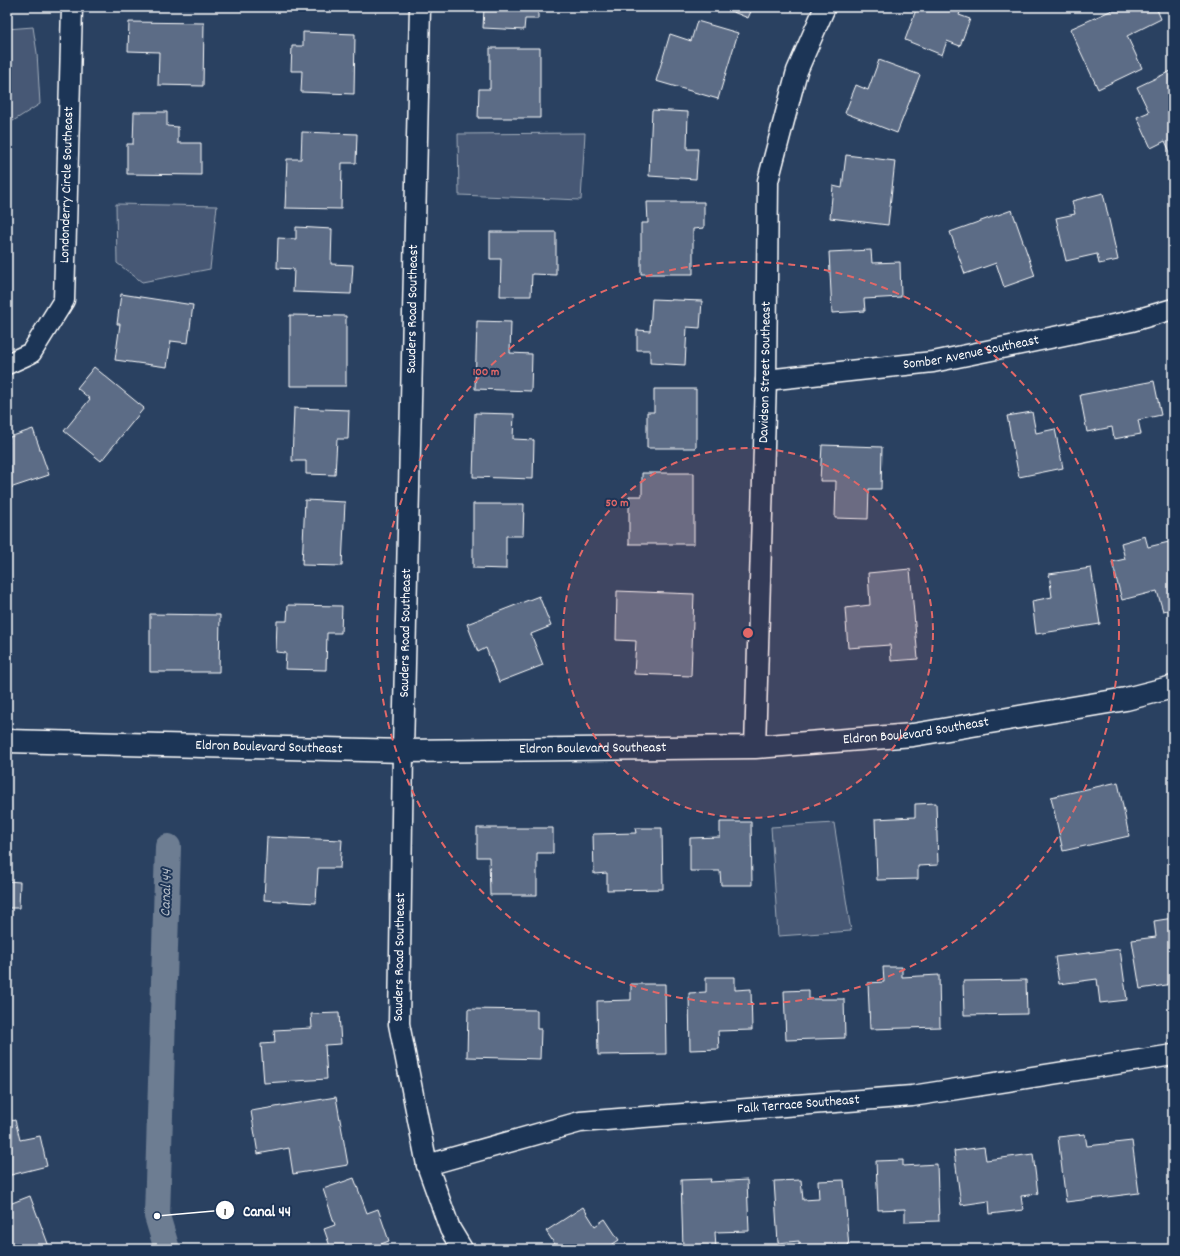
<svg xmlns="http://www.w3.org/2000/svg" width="1180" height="1256" font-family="Dekko,sans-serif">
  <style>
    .green { fill: #465975; stroke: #a2acba }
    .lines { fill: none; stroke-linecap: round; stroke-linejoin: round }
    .canal { stroke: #6d7d92; stroke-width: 26 }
    .building { fill: #5b6c86; stroke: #fff }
    .minor-casing { stroke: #fff; stroke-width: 23 }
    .tertiary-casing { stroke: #fff; stroke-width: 25 }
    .minor { stroke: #1d3557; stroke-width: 20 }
    .tertiary { stroke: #1d3557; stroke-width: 22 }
    .ring { fill: none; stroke: #e26868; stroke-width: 2; stroke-dasharray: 7 5 }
    .labels { text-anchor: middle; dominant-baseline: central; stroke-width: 4; stroke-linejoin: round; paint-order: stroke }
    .street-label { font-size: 14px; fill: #fff; stroke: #1d3557 }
    .water-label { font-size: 15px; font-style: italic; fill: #b6bec8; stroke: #1d3557 }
    .centre { fill: #e26868; stroke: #1d3557; stroke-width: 2 }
    .ring-label { font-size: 12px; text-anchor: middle; font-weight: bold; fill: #e26868; stroke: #1d3557; stroke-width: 4; stroke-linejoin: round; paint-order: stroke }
    .leader { fill: none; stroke: #fff; stroke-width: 1.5 }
    .callout-dot { fill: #fff; stroke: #1d3557; stroke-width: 1.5 }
    .mark-label { font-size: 12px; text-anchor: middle; font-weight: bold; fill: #111 }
    .callout-label { font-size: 15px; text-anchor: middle; font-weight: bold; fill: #fff; stroke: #1d3557; stroke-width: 4; stroke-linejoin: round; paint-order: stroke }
  </style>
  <rect width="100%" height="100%" fill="#2a4161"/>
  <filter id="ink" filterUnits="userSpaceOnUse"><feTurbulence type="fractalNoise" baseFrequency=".025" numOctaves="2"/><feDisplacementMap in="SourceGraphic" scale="8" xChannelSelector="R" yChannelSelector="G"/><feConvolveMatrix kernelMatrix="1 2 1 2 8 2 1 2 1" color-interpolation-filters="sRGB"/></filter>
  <g filter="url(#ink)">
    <!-- green -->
    <path class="green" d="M33,27L37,53L40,104L13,121L7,122V29Z
      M585,133L581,200L459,195L458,134Z
      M116,204L217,206L210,269L142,282L117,263Z
      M834,823L851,931L778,936L771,827Z"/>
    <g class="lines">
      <!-- canal -->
      <path class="canal" d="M167,1249L157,1216L168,847"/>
    </g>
    <!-- building -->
    <path class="building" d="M484,7H538V19H525L524,30L483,28Z
      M721,7H753L748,18Z
      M917,7H962L959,15L970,19L960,46L947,41L942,55L905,40Z
      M1119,7H1156L1161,19L1127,36L1142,68L1098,89L1070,29Z
      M697,21L738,33L718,99L656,81L670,34L691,41Z
      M129,22L204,23L203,86L158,85L159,52L128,51Z
      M303,32L355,34L354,94L301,92L302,71H291L292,46H303Z
      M490,48H540V118H478L479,89H490Z
      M879,60L920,75L897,133L845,113L856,85L868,90Z
      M1173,70V156H1172L1165,141L1151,148L1137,117L1149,112L1137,87Z
      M652,110L688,112L687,149H698L696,179L649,176Z
      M134,112H167V126L178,127V143H201V175L127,174V144H133Z
      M302,132L357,134L356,163H342L341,209L285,208L287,159H301Z
      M846,155L895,161L888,225L830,218L833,186L842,188Z
      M1103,193L1118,260L1099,264L1097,254L1066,261L1056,218L1075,214L1072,201Z
      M647,202H704V228L693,229V274H641V223H648Z
      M1012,210L1035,276L1004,287L996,263L965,274L950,232Z
      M296,227L332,229L331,264L353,265L351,294L293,292L294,269L277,268L278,238L296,239Z
      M490,232H556V275L532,274L531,296H500L501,259H490Z
      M871,250L872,263L900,262L901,297L864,299L865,311L832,313L829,252Z
      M121,294L193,305L188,343L171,341L167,367L115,360L120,324H117Z
      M652,299L702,301L700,328L687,327L685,365L650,363V350H637V330L650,331Z
      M290,315L346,316V386H290Z
      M477,321L511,322L510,353L532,354L531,391L475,389Z
      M94,367L144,408L101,461L64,431L90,399L77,388Z
      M1154,381L1161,415L1138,420L1141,434L1114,439L1112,427L1087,432L1080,395Z
      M654,389H696V448H647V412H654Z
      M294,408L349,410L348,439H337L335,475L306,474V461H292Z
      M1032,412L1036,433L1055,429L1063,468L1019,477L1007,416Z
      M475,413L514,414L513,439L534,440L533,479L473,477Z
      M33,429L49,475L7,489V444L9,443L7,438Z
      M822,445L882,447L881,489H869L868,519L835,518L836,481H820Z
      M642,473H694V544H629V496H642Z
      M305,500L345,502L342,566L302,565Z
      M473,504H524L523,536H506V569L473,568Z
      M1145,536L1148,547L1173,541V609L1163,611L1157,591L1122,600L1112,562L1125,559L1121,543Z
      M1091,568L1100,624L1036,634L1032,601L1052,597L1049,574Z
      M910,569L918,659L891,661L890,645L848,648L845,608L870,605L868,573Z
      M617,591L694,594L691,676L634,674L636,641L616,640Z
      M539,596L551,626L531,634L543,665L499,682L486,648L478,652L467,624Z
      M288,605L342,606L341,633H327L326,670L285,669L286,653L276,652L277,621H287Z
      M150,614L220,615L219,672H150Z
      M1118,782L1129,836L1063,851L1051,797Z
      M936,803L938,865L918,866V879L877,880L875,819L915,817V804Z
      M720,822H751L752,885H721L720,871H690V838L720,837Z
      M477,828H553V853H537V895H490L489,857H477Z
      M635,828H662L663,889L607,890V873L594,874L593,834L636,833Z
      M267,837L342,840L340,868H318L316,903L264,900Z
      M7,881L20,882L19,908H7Z
      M1173,918V984L1140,989L1132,940L1156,937L1154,921Z
      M1120,949L1127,1000L1100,1003L1097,979L1059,984L1055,957Z
      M883,967H902V977L939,975L940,1027L870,1029L868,983L884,982Z
      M706,977H735V990L751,989L752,1030L718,1031L719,1049L690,1050L689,993L706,992Z
      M1026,980L1027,1014L964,1015L963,981Z
      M631,984H665L666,1054L598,1055L597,1001L631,1000Z
      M809,990V999H844L845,1038L786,1040L784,991Z
      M468,1009L537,1010V1029H541L540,1059L467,1057Z
      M339,1013L341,1044L325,1045L327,1079L264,1083L261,1044L275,1043L274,1030L312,1028L311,1014Z
      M336,1097L348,1165L293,1174L289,1148L258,1154L251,1111Z
      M15,1120L20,1140L40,1136L47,1166L7,1176V1122Z
      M1085,1134L1087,1146L1132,1141L1139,1193L1066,1202L1058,1137Z
      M984,1147L986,1160L1033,1154L1038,1194L1021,1196L1023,1210L990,1214L989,1201L961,1205L954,1151Z
      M903,1160V1166L937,1164L939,1221L905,1222V1209L878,1210L876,1161Z
      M354,1178L367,1213L378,1209L389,1241L368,1249H331L324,1229L335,1225L323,1189Z
      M711,1179L710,1182L747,1180L749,1231L715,1232L716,1249H683L681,1180Z
      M801,1180L803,1200L819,1199L818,1181L844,1180L849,1249H799V1241L778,1243L774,1181Z
      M30,1196L50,1249H11L7,1239V1205Z
      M583,1207L595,1226L605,1219L619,1240L610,1246L612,1249H558L546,1231Z"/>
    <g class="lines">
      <defs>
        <g id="minor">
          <path d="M420,7L403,751L399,1024L427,1165L450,1229L462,1249"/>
          <path id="s1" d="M7,364L31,353L64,300L72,7"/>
          <path id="s2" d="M766,380L933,362L1132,321L1173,309"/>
          <path id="s3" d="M755,747L766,380L768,181L797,71L825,7"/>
          <path id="s4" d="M427,1165L580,1122L912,1096L1173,1055"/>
        </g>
        <g id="tertiary">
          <path id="s5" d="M7,741L403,751L755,747L913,735L1126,699L1173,687"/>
        </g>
      </defs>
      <!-- minor casing -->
      <use href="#minor" class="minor-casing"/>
      <!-- tertiary casing -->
      <use href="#tertiary" class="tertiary-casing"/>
      <!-- minor -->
      <use href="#minor" class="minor"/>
      <!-- tertiary -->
      <use href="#tertiary" class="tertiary"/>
    </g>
  </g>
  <!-- distance rings -->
  <circle cx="748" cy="633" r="185" fill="#e26868" fill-opacity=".12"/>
  <g class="ring">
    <circle cx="748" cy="633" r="185"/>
    <circle cx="748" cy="633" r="371"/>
  </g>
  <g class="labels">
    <!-- street labels -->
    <g class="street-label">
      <text stroke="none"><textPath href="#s1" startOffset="204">Londonderry Circle Southeast</textPath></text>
      <text transform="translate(413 309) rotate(-89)">Sauders Road Southeast</text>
      <text stroke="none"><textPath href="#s2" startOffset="207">Somber Avenue Southeast</textPath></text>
      <text stroke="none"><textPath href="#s3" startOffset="375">Davidson Street Southeast</textPath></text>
      <text transform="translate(406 633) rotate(-89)">Sauders Road Southeast</text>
      <text stroke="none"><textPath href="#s5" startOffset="910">Eldron Boulevard Southeast</textPath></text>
      <text stroke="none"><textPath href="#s5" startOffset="262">Eldron Boulevard Southeast</textPath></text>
      <text stroke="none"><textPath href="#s5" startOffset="586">Eldron Boulevard Southeast</textPath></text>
      <text transform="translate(400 957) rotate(-89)">Sauders Road Southeast</text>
      <text stroke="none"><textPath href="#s4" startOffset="378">Falk Terrace Southeast</textPath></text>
    </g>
    <!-- water labels -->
    <g class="water-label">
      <text transform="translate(167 893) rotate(-88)">Canal 44</text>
    </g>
  </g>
  <circle cx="748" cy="633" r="6" class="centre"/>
  <g class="ring-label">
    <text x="486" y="375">100 m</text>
    <text x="617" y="506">50 m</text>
  </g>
  <!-- callouts -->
  <path class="leader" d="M157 1216L225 1210"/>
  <g class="callout-dot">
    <circle cx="157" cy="1216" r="4"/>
    <circle cx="225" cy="1210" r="10"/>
  </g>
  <g class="mark-label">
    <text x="225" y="1215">1</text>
  </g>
  <g class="callout-label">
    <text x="267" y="1216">Canal 44</text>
  </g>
  <!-- margin -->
  <rect width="1180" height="1256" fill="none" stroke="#1d3557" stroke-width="24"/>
  <rect x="12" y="12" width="1156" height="1232" fill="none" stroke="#fff" stroke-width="1.5" filter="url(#ink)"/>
</svg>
